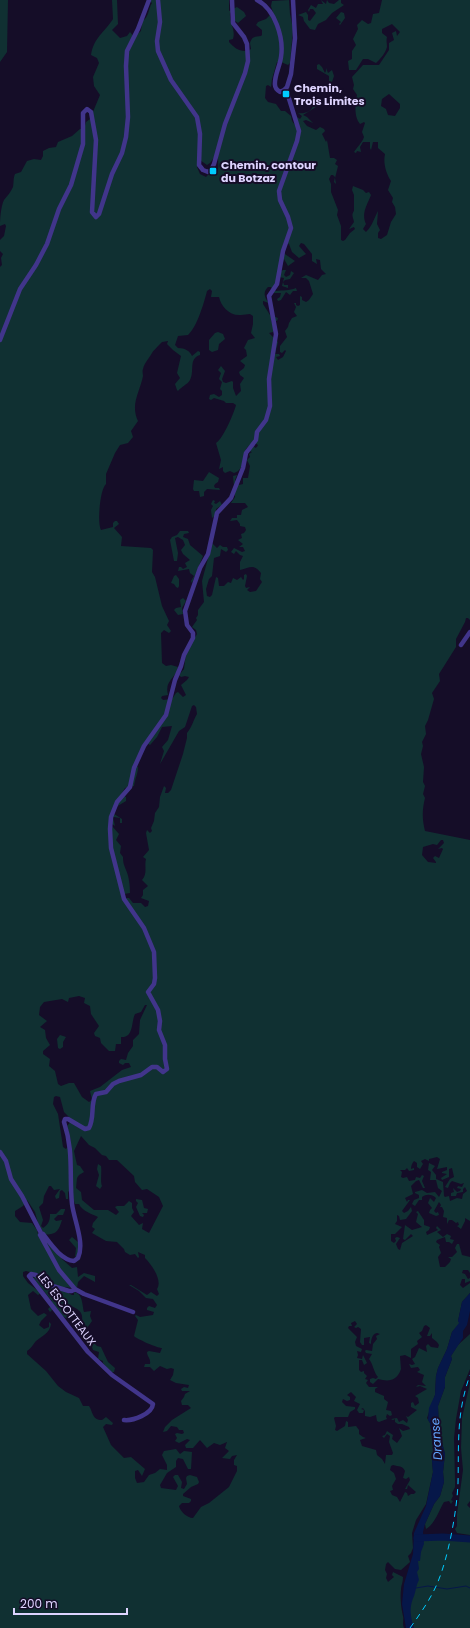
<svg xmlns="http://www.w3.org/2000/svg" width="470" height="1628" font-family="Poppins,sans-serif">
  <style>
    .green { fill: #103032; fill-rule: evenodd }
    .water { fill: #061749 }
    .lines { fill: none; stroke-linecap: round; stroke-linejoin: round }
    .stream { stroke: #061749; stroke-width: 1 }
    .river { stroke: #061749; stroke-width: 7 }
    .minor { stroke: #41358b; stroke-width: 4.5 }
    .rail { stroke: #0cf; stroke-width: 1; stroke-dasharray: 6 5; stroke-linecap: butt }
    .poi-dot { fill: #0cf; stroke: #150d28; stroke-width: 1.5 }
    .labels { text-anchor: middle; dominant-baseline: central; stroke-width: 4; stroke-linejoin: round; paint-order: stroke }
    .poi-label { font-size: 11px; font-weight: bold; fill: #ded4ff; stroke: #150d28; text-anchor: start }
    .street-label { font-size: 11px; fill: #ded4ff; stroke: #150d28 }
    .water-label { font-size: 12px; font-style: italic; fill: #62a6ff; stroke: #150d28 }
  </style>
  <rect width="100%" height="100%" fill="#150d28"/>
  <!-- green -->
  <path class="green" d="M0,0H8L7,52L0,62Z
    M112,0H117L118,24L112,30L120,38L127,36L130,32L134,37L141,31L142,21C149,18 148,9 152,3L149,0H229V11L237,7L244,12L246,16L238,23L235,21L233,12L230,13C229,22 236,30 233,39L229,40V42C235,49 243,54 251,49L250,43C252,36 255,37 261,36L262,35V30L256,25L258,22L266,19L273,12L271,6L272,1L289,0L290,14L293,29L290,63L288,65L281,62H277L272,79L271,87L268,85L266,86L265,98L268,102L276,104L281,111H285L291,116L292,121L295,125L297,117L300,119L302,116L298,113C304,114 311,112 313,106L312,103L314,101L317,103L316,107L303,115L307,117L313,123L306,120L303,121L307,126L316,130L320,127L324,129L325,131L322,134L326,142L327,140L330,158H334L337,160L335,164L338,166L335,178L336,184L334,182L335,177L333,175H331L329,179L331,184V192L338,210L337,215L341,226V240L343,241L345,240L350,233L355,229L354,227L349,229L354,222C353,217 351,215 354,211V195L352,190L353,186L363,190L366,193L369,192L371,195C367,205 361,214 366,224L363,229L366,232C372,227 375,216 378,211L377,224L380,230L378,233V238L381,239L387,235L391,222L396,214L395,207L392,202L393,198L388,190L391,181C386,173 383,163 385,154L378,148V142H373L371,150L370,148V142H363L360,147L361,152L357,151L356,153L354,152C357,147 362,143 364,137L362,132L365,123L364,122L360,124C354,117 355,105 357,95L353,89L354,85L352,77L363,65H379L389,50V43L394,40L392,33L396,31L397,36L400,32L392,24L382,29V33L387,37C386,41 387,43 387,47C385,54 381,58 376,63L368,59H363L356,70H349L348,61L352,59V51L356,45L353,39L358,29L357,25L362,20L368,24L371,23L373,14L379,13L382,0H470V620L468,618H466L465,622L456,639V647L439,674L440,681L432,693L434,699L428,720L425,726L426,734L422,742L423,746L421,754L424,767L423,782L425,786L423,794L425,798C422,810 422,819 425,831L470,840V1221L465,1218V1221L461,1229L457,1226L459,1225L458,1222L456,1223L452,1220H449L447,1224V1218L443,1217L444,1211L442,1207H440L441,1205L439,1202L434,1211L436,1213L438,1212L439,1215L436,1216L429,1213L430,1210L432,1208L428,1203L430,1198L434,1202L436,1198C432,1194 426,1194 422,1197V1200H419L415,1206L412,1204L414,1200L419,1198V1195L415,1193V1192L422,1190L427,1193L435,1192L439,1197L442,1191L438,1188L436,1180H430L431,1172L428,1170L429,1163L435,1166L432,1170L436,1175V1179L443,1182L444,1196L445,1197L449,1196L450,1201L457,1198L462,1199L463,1194L467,1191L465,1187L463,1189V1192L457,1193L456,1196H451V1193L454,1192L453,1188L457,1192L460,1191L461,1189L457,1188L458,1186L462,1187L464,1183L461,1184L452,1181L450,1183L448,1188L445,1187L450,1179L454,1177L452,1168L449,1169V1177L442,1180L441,1178L447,1174L442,1173V1172L447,1170V1167L437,1169L440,1159L437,1157L429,1159V1161L425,1159L421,1161L423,1164L420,1169L417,1167V1163L414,1161C412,1163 411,1166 411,1169L414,1168V1170L409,1171L407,1168L405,1170H400L402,1172L401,1177L403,1178L407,1177L409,1181L415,1180L416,1177L420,1178L422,1175L424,1176L422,1181L425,1188H423L419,1180L416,1181L411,1186L413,1194L405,1198L407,1202L408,1200H410L402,1211L404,1213L408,1211L411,1207L412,1211L406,1219L400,1220L399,1216L397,1215V1221L395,1224L402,1227L395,1234H391V1241L394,1243L396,1241L395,1238L397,1237L400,1238L396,1244L398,1249L400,1250L402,1243L413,1236L411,1234L405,1240L403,1239L405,1225L412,1230L422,1227L416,1222L418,1214L416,1212L418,1211L424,1220V1225L430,1227L429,1230L426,1232L427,1235L438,1230L436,1228L437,1226L441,1230L437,1232L443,1237L447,1234L451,1236L450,1239L454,1240L452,1244L449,1242H446L445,1237L437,1240L436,1242L440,1245L439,1247L441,1253L438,1257L440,1267H445L450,1262L451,1259L448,1257H452L457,1252L455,1248L457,1244H459L462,1255L470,1257V1273L468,1270H463L462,1273L465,1274L468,1279L470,1278V1281L465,1283V1279H462L460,1285L463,1288L470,1283V1293L462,1302L458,1321L460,1323L452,1332L447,1349L438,1368L436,1376L435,1395L427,1418L430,1423L433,1444L434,1453L432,1461L433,1472L426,1504L416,1520L412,1533L413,1548L411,1553L408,1556L410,1562L401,1570L395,1569L388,1562L386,1564L385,1570L387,1574L386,1578L388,1582L394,1577L392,1575L393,1572L403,1577C403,1583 401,1585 401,1590C400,1596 401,1609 403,1616C404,1620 402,1623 404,1628H0V267L2,265L1,258L3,254L0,251V240L4,236L6,226L5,224L0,226C0,218 1,206 4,200C7,196 11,192 13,187C14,182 13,179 15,174L21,172L27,161L34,159L41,160L43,156V151L49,148L56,147L58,142L72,136L80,129H84L86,122L90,119L100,95L94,86L93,77L99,63L97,58L91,55C94,37 104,33 113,19ZM389,94L400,104V108L395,116L388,115L386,109L381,106L382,99ZM215,156L218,158C218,165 220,170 214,175L209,174L206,177L200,174L197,167V158L207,165L210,163ZM284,242L289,244L292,252L299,258L306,254L299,246L301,243L304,244L312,254V261L317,264L316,259L320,260L321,269L326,274L322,275L318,280L306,275L301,278H306L309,281L313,294L309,300L306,302L302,300V297L300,296V305L298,306L296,305V303H294L296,307L294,312L297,316L292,318L289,323L288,327L285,331L287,337L280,346V352L282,353L285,350L286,351L283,357L278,360L276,357L280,356L279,354H275L278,342L269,333L273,332L274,330L271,320L277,321L278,318L270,315L263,304V301L269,303C265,298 262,293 268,287H271L273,293H281L280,297L277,299L278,301L281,300L286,292L290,295L293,291H297L296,288C289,291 283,290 276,291L274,289L279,277L284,278L282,286L288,288V285H284L283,282L285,280L290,279L294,273L291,271L290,275L286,277L284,275L286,270H283L280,272L284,259L288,266L295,261L282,252ZM210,289L212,291L211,297H219C221,306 229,316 241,315C244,315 247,314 250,314L253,316V324L251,333L255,338L248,340L244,348L246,350L247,356L240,361L245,365L244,368L239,372L240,375L244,378L240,384L241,391L236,396L233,388V382L232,381L226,383L223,382L222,379L225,371L221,366L218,370L221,373L219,379L222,382L220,389L222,391V395L219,397L214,394L210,395L209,399L211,400L214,398L224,401L226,403H233L236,405C234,413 223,439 216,443L221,460L219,469L223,467V471L225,473L230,471L234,473C245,470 242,457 246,449C248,446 251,444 253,442L258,445L257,447L255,448L254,446L249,451L252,452L249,454L250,457L247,460L250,466L248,478H243V484L239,485L235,480L237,475L233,476L235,497L231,503H245L248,507L242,510L241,515H237V518H232L230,521L237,520L240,524V526L245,527L246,530L244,533L241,534L242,538L238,540L243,544L239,547H243L245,551L242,552L234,548L231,552L234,554L236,551L240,555L243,556L240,562V570C250,568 253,563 261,573L260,579L262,582L256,591L250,592L247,590L250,587L246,588L245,586L247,576L246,574L244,575V579L243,580L241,577L237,580L233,578L231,583L228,582L224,586H219L218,578L216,577L212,595L210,597L207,596L206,589L209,579L212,576L214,558L220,556L221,549L226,552L228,550L227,547H223L220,545L217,548L212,543L202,581L204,602L198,610V615L196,618L197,620L192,627L196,630L197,634L186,653L184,669L179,675L181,677L185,676L189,677L187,680L181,685L186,695L183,697L178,692L176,693L172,699L163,700L161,698L162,696L168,695C164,680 176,679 178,667L171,665L166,666L162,663L161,633L164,630L169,633L171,631L167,625L169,621L162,606L155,577L152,572L153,550L151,548L121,546L122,537L114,528L119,524L117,521H115L113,523V527L101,530C97,523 100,489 106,484V474L115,453L120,445L128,443L133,437L131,431L138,421C130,404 140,392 143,376C143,374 142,371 143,369C144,364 149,358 152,353C153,351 159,345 162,342L168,341L167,344L173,350L181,356L177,373L180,378L175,384L177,390L178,391C182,386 187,385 190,380C195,371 188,359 200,355V352L198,351L192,356C190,351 185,348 178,348L175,345L178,336L188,335C197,327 204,303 207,291ZM194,705L196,707L197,714C193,721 192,727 187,733V738L183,754L171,790L168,793H165L166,788L164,786L160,797L159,807L155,813L154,821L151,828L152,831L150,833L147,830L146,833L149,850L143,857L146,859C144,866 148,873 142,880L148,886L143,890V895L141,898L149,901L148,906L145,907L141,903H133L129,898H124V894L130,893C130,886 129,876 126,870C124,865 123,863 123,857L120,853L121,846L116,840L119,834L112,826V824L115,826L113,818L114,817L120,818V823H122V819L114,814L116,807L126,801V797L121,795L125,788L134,786C135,778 138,774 138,767L135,765L145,742L150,745L157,737L162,727L172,726L168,740L162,747L164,751L160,764L179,731L185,727L192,706ZM441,840H443L444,843L438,849L442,848L443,849L439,858L435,856L433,858L436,862V863L428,862L422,855L423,847L433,844L437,845ZM79,996L85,998L84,1003L90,1006L91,1014L99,1026L94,1033L95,1036L100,1038L101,1043L109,1051H115L116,1044H121V1037C134,1038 131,1022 135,1014L141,1012L145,1005H147L140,1020L139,1034L133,1040V1046L128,1053L126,1060L121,1059L119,1061V1063L123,1065L125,1063H129L131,1067L122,1070L100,1087L90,1091L92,1100L89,1102L82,1097L74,1083H69L61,1086L58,1084L55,1071L49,1066L50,1059L43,1054V1051L50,1045L46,1038L45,1030L40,1027L47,1021L39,1015L40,1007L44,1002L62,999L68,1002L69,998ZM56,1096L60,1097L64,1112L72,1120L67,1126C69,1135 74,1141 66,1149L63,1147L58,1114L53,1104L54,1097ZM81,1136L89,1145L95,1148L102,1155L106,1156L109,1160H117L134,1176L135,1182L142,1190L147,1189L159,1197L163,1206L149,1233L142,1229L143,1223L139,1225L131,1216L134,1212L132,1208V1203L129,1201L124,1206H117L115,1207L119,1212L116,1215L108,1210H94L82,1200L81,1192L76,1188L77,1178L79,1175L84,1172L80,1166L77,1165L75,1156L74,1151ZM49,1186H51L54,1190L60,1189L55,1196L56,1199L59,1198L60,1191L62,1190L65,1193L66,1199H68V1192L70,1190L75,1204H79C82,1211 92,1214 98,1217L93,1223L92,1227L95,1229L92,1233L106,1241L117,1242L124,1249L125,1252L130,1255L135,1254L138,1258L139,1257L138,1252L145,1255V1258C151,1264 163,1280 157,1289L159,1294L157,1296L151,1292L147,1295L131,1285H129L139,1291L146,1298L153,1299L157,1305L155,1308L149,1306L147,1308V1310L154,1312L153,1315L140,1317L136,1315L135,1316L138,1320L134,1336C137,1339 157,1348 162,1348L160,1353L149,1351L147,1352C147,1357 151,1358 150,1364H145L144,1367H150L154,1371L160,1366L167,1369L171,1368L174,1369L173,1375L170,1380L176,1383L189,1385L188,1388L184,1387L181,1389L182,1391H190L185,1394L184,1397L181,1401L182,1405H188L191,1408L172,1420L165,1427L163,1432L167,1431L171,1426L177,1427L179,1430H183L184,1433L182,1434L177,1433L175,1434L177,1438L175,1441L179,1443L187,1439L190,1440L185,1445L186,1448H193L200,1440L207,1448L214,1443L220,1445L227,1442L225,1448L229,1451L222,1458L230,1459L232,1456L237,1455L234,1460V1465L237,1466V1471L229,1487L209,1503L201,1507L193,1518C187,1518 180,1511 179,1506L182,1503H189L191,1501V1499L183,1496V1494L191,1487L198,1484L199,1482L197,1477L190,1475L187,1476L186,1478L187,1484L184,1489L181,1488L182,1482L178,1475H175L173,1477L178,1486L176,1490L161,1488L160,1485L167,1473L176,1467V1461L178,1458L183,1459L188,1469H191L192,1452L184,1451L180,1454L176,1449L164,1451L162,1455L167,1465V1470L160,1469L155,1473L149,1475L144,1482L137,1483L135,1478V1471L138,1470L142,1476L145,1469L131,1457L124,1458L111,1445L103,1427L106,1424L112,1425L113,1423L106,1417L102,1420C92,1420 93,1412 89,1406H83L79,1398L66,1392L58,1386L46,1371L27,1354V1351C32,1348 33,1344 36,1341C42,1336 50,1333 51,1324L49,1322V1327L44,1329L39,1325L41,1321L47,1315L44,1313L38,1316L31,1309L28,1295L33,1291L38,1295L41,1293L28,1283L23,1276V1272L26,1271L38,1274L33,1278L52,1301L51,1306L48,1309L50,1312L55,1307L62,1316L68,1319L71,1317L63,1312L65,1308L71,1306C88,1313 79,1318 84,1329L87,1328L92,1321L90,1316L91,1311L84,1312C82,1304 83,1294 74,1292V1295H72L64,1291L65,1287L72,1288L68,1284L77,1288L78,1282L84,1276L95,1282V1276L84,1273L78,1277L77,1267L72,1268L63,1260L46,1240L39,1238L37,1230L32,1223L20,1222L15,1216V1211L23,1206L27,1200L35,1212L38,1223L44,1234C56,1236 59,1230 62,1220L56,1221L54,1219L58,1215H63L65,1210V1209H61L56,1214H50C50,1220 49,1224 43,1228L41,1226L43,1220L39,1207L43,1203L44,1196ZM355,1321L357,1324L354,1327L356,1328L358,1327L361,1329L360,1342L362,1345H364V1338L370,1337L369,1343L371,1344C371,1340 372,1334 377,1333L380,1334L376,1336L377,1339L373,1344L372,1351L366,1350L365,1351L366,1353L372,1354L369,1359C373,1364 374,1373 378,1377L376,1379L373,1378L370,1379V1382L373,1384L378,1379C389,1382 397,1381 401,1369C401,1367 400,1358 400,1356L405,1355L411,1358V1349L418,1344L417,1341L422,1337L419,1333L422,1331L424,1326L426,1325L430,1328L427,1336H430L432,1333V1338L437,1342L439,1345L438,1348L431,1347L428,1344L426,1346L427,1352L419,1348L415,1357L412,1359L415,1364L412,1365L409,1364L411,1368L418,1367L420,1370L417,1372L424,1375L422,1382L426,1386L418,1385L416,1387L420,1386L427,1389L415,1396L418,1398L419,1403L415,1406L413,1402L411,1403V1407L417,1410L408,1417L406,1416L408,1420L407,1423L403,1420L399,1422L397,1418L391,1419L393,1420L395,1419V1422L398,1424H402L409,1427L410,1429L403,1431L399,1428L402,1436L397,1443L392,1439L393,1435L387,1431L385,1435L382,1436L384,1438L387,1434L390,1436L389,1442L393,1453L392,1455H386L385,1464L382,1459L377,1455L376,1450L362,1446L360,1440L366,1438L363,1437L359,1434V1430L356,1426L348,1427V1422L346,1421L345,1426L337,1431L335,1430L336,1426L334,1418L335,1417H348L350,1412L355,1409V1407L346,1406L342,1402L343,1399L347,1401L350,1400V1397L347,1395L351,1392L356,1397L354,1401L360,1404L357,1410L359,1413H363L364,1410L361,1409L363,1408L365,1411V1416L370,1417L376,1415L377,1421L379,1422L387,1419L386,1417L387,1414L390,1416L392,1415L391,1411L386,1410L388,1402L384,1399V1396L375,1392V1389L378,1387H369L366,1383L368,1380L365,1379L367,1376L364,1373V1371L361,1372L359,1370V1360H362L364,1365L367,1363L363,1355L362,1359L357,1358L358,1355L357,1351L361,1352L362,1349L356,1346L355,1342L357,1337L348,1328L349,1326H352L351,1323ZM393,1465C399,1467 402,1465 405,1471L403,1478L406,1479L409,1477L410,1480L405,1489H407L408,1485L416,1492L414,1494H411L408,1496L407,1493L405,1492L400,1502L397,1497L392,1495L390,1491L393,1490L392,1486L396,1479L394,1473L390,1470L391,1466Z
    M321,0L326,4L327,0L329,3L334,4L339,0H341V3L344,5L332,13L326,20L318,24L315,30L310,29L304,21L303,17L298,15L306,12L308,15V20L310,21L316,13L313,9H310L309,12L308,10L311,5L316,8L318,4H323Z
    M341,12L344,13L345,18L340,25L339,24L341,22L336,18Z
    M319,64L322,67L325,73L326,71V68L328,73L332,70L334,76L332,82L329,81V76L317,69V65Z
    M218,332L223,334L225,339L219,344L218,350L212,352L209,350V340L215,333Z
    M209,472L219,478L218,482L215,484L214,486L215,488H219L220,490L207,489L204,492V496L200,497L199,491H194L193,489L194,480L203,481Z
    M213,500L215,501L214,503L216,504L220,501L222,505L216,509V515L212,518L211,510L213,506L211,504Z
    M180,531H188L189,533L184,534L183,537L188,539L190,545L203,556L192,583L191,581L194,576L190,573L189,569L178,571L179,567H181L183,569L187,567L185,563L190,560L183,554L181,550L185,545L183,540L178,537L175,538L178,553L177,561H174L170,540L172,537L177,535Z
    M176,575L179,579V586L178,588L176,587L174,584L171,583L174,576Z
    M183,598L186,601L182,608L183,614L178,615L174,610L176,608L181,607L180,600Z
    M60,1035L66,1037L63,1042V1047L60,1049L58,1048L57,1039Z
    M98,1164L101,1166C102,1172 100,1182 102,1186L100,1189L96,1186L99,1175L97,1169Z
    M136,1199L142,1200L144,1208L148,1209L147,1213H142L144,1215L143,1217L140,1216L136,1207L138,1203L136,1201Z
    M72,1237L78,1242L80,1253L75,1258L76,1248L69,1240Z
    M470,1334V1369L461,1391L456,1419L454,1438L455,1480V1487L452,1493L453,1496L451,1500L453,1501L451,1504L449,1501L444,1502C439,1510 435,1524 426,1529L425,1524L434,1504L440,1496L444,1482L443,1472L445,1454L439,1431L438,1406L445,1387V1377L452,1359L451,1356L458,1345Z
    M94,1343L97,1346L101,1347L108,1362L115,1368L114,1372H110L103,1363V1361L98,1359L99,1352L93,1350L92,1347Z
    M470,1383V1501L467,1505L470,1508V1535L457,1533L455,1529L457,1526V1514L463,1470L461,1448L462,1418Z
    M428,1535L470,1540V1628H414L410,1619L407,1607L418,1541Z"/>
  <!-- water -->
  <path class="water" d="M470,1293V1311L467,1325L463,1331V1338L451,1356L452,1359L445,1377V1387L438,1406L439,1431L445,1454L443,1472L444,1482L440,1496L434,1504L425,1524L423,1532L424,1544L421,1552L420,1561H418L419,1569L417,1572L419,1580C416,1585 416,1591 414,1596C409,1607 410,1616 414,1628H406L402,1604L404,1584L413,1554L414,1533L426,1506L433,1472L432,1461L434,1448L430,1423L428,1420L429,1408L435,1395L436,1376L438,1368L447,1349L452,1332L459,1323L458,1321L462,1302Z"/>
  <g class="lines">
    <!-- stream -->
    <path class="stream" d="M416,1588L428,1586L447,1589L466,1586L470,1588"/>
    <!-- river -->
    <path class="river" d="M417,1538L443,1537L470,1539"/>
    <!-- minor -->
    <path class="minor" d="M158,0L160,22L157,41L158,51L171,80L197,117L200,134L199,165L203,170L208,172L211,170L214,164L225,124L245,73L248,61L247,44L244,37L233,23L232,0
      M257,0C275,9 284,38 281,57C280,66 274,76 275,85C275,88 277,90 280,92L284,90L287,87L291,74L295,38L293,0
      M0,340L20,289L36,265L47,244L59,209L71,185L83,144V113L87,109L91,112L96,140L92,212L96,217L99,214L112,174L122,153L126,137L128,117L126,66L127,51L138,29L149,0
      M461,645L470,632
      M0,1152L6,1161L11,1179L22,1196L41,1233
      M75,1289L84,1294L133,1312
      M124,1420C133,1421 152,1414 153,1404L112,1375L88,1352L29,1276L31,1274L36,1275L43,1283L69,1291H72L75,1289L59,1270L40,1235L41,1233L43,1234C50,1243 61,1260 74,1261L78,1258C85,1243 74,1220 72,1204C69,1175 74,1152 64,1122L65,1119H68L85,1129L89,1128C95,1117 90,1104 96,1094L106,1092L113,1084L119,1081L141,1075L152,1067H157L163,1072L167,1069L165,1059V1045L159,1030L160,1021L158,1010L148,992L154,984L155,978L154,952L144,928L124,899L111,848L110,829L111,817L117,802L130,787L134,768L144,746L166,715L175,680L181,666L184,655L193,638V633L187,625L185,611L200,568L208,554L217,513L231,498L243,468L246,453L256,440L257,432L266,420L270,406L269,379L276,334L269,296L277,284L283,251L291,228L288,217L280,200L279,191L297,141L299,131L286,89"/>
    <!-- rail -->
    <path class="rail" d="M410,1628C420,1614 430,1600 437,1584C448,1559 457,1511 458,1483C459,1444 456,1414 470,1375"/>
  </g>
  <!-- markers -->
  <g class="poi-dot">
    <rect x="282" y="90" width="8" height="8" rx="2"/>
    <rect x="209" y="167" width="8" height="8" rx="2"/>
  </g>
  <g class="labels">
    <!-- poi labels -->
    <g class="poi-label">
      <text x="294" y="88">Chemin,<tspan x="294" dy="13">Trois Limites</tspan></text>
      <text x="221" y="165">Chemin, contour<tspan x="221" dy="13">du Botzaz</tspan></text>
    </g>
    <!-- street labels -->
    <g class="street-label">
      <text transform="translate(67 1309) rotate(53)">LES ESCOTTEAUX</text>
    </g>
    <!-- water labels -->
    <g class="water-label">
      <text transform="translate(436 1439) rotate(-94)">Dranse</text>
    </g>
  </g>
  <!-- scale -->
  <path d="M14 1608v6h113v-6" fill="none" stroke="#ded4ff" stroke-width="2"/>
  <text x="20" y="1608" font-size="12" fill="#ded4ff" stroke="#150d28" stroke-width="3" paint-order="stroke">200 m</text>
</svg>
